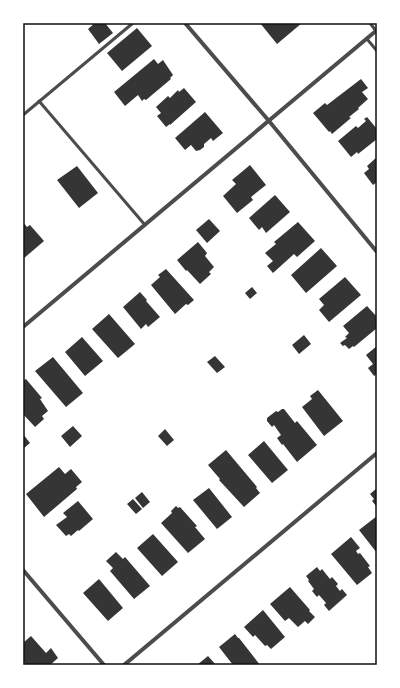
<svg xmlns="http://www.w3.org/2000/svg" width="400" height="688" font-family="'Work Sans',sans-serif">
  <style>
    .building { fill: #353535 }
    .lines { fill: none; stroke-linecap: round; stroke-linejoin: round }
    .service { stroke: #4c4c4c; stroke-width: 3 }
    .minor { stroke: #4c4c4c; stroke-width: 4 }
    .neatline { fill: none; stroke: #111; stroke-width: 1.5 }
  </style>
  <rect width="100%" height="100%" fill="#fff"/>
  <!-- building -->
  <path class="building" d="M95,23H105L113,33L99,44L88,29Z
    M260,23H302L277,44Z
    M137,28L152,46L122,71L107,53Z
    M154,59L158,64L163,60L173,75L170,78L171,79L146,100L144,99L142,101L138,95L125,106L114,92Z
    M361,79L368,88L362,92L368,99L358,108L359,109L349,117L351,118L332,134L330,131L329,132L313,113L325,103L327,105Z
    M184,88L196,102L170,125V124L166,127L157,116L161,113L156,107L168,96L170,98L178,90L179,92Z
    M205,112L223,133L213,141L211,138L204,144V147L200,150L196,151L191,145L185,150L175,138Z
    M367,117L377,129V139L358,154L357,152L351,157L338,141L356,126L358,128L366,121L364,119Z
    M377,157V182L373,185L364,173L369,169L367,166Z
    M250,165L266,185L251,197L253,200L237,213L223,196L236,184L232,180Z
    M77,166L98,193L79,208L57,180Z
    M275,195L290,212L266,233L262,227L259,230L249,218Z
    M209,219L220,231L207,243L196,230Z
    M23,222L27,227L30,225L44,241L23,259Z
    M298,222L315,241L297,257L294,254L273,273L267,266L273,261L265,253L276,244L274,242Z
    M198,242L207,253L205,256L214,267L209,272L211,274L200,284L187,270L186,271L177,260Z
    M321,248L337,266L306,293L291,275Z
    M166,269L194,300L188,305L186,304L175,314L151,285L160,277L158,275Z
    M345,277L361,295L329,322L319,310L324,305L319,299Z
    M252,287L257,293L250,299L245,293Z
    M140,292L147,300L146,301L160,317L148,327L146,324L141,329L123,307Z
    M367,306L377,317V328L354,347L353,346L349,349L345,345L343,346L340,343L347,338L345,337L349,333L343,326Z
    M109,314L135,344L118,358L92,329Z
    M304,335L311,344L299,354L292,345Z
    M82,337L103,361L85,376L65,352Z
    M377,346V374L374,376L368,368L373,364L366,355Z
    M215,356L225,367L217,373L207,362Z
    M53,357L83,393L66,407L35,371Z
    M26,379L42,398L40,399L48,411L42,416L44,419L35,427L23,414V381Z
    M318,390L343,421L324,436L302,407L312,399L310,396Z
    M282,409H284L295,423L297,421L317,445L297,462L283,444L282,445L277,438L281,435L274,425L272,427L267,421V418L276,411L278,412Z
    M73,426L82,436L70,447L61,436Z
    M165,429L174,440L167,446L158,436Z
    M23,434L30,443L23,449Z
    M264,441L288,470L272,483L248,455Z
    M226,450L257,487L256,488L260,493L244,507L219,480L220,479L208,465Z
    M59,467L65,474L71,469L82,482L76,487L77,489L44,517L26,494Z
    M209,488L232,517L217,529L193,500Z
    M377,488V507L372,501L374,499L370,494Z
    M142,492L150,502L143,508L135,498Z
    M133,499L142,509L136,514L127,504Z
    M78,501L93,519L79,531L78,530L71,536L69,534L66,536L56,525L67,517L63,513Z
    M176,506L178,508L180,507L197,526L195,527L205,539L188,553L161,523L172,513L171,511Z
    M377,516V553L359,530Z
    M153,534L178,562L162,576L137,548Z
    M351,537L360,548L356,551L358,554L360,553L370,566L368,567L372,573L357,585L331,554Z
    M116,552L123,559L125,557L150,586L134,599L110,571L113,568L106,561Z
    M317,567L320,571L322,569L330,579L332,577L338,584L336,586L340,591L342,589L347,595L329,611L324,605L326,603L319,595L317,597L312,591L314,589L308,581L309,580L306,576Z
    M99,579L123,608L108,621L83,593Z
    M290,587L310,610L309,611L315,617L308,624L305,621L298,627L289,618L285,621L270,604Z
    M263,610L285,637L271,649L267,645L265,646L255,635L253,637L244,627Z
    M235,634L238,638H239L260,665H233L219,647Z
    M31,636L46,653L51,648L58,658L50,665H26L23,661V643Z
    M208,656L216,665H197Z"/>
  <g class="lines">
    <!-- service -->
    <path class="service" d="M370,23L376,31
      M367,39L377,51
      M39,101L145,225
      M23,115L133,23"/>
    <!-- minor -->
    <path class="minor" d="M185,23L269,121L377,252
      M23,327L377,30
      M23,570L104,665
      M124,665L377,453"/>
  </g>
  <!-- border -->
  <rect width="400" height="688" fill="none" stroke="#ffffff" stroke-width="48"/>
  <rect x="24" y="24" width="352" height="640" class="neatline"/>
</svg>
